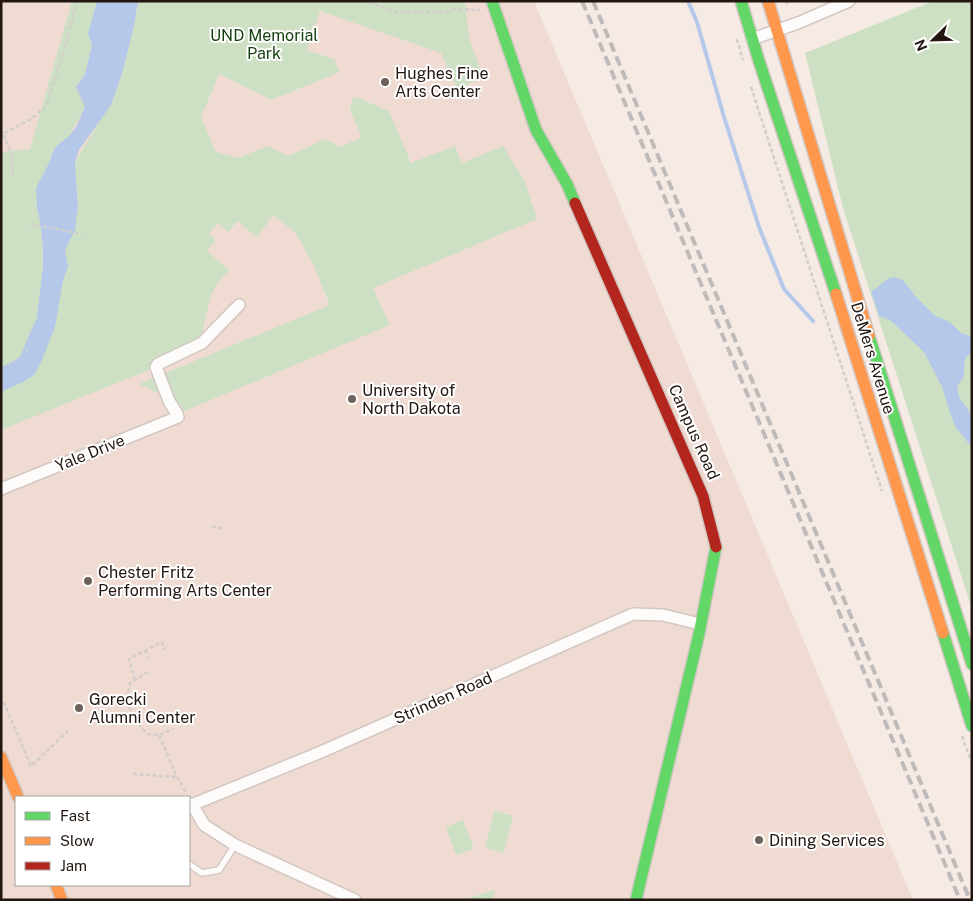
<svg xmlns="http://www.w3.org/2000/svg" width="973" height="901" font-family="'Public Sans',sans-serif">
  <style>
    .built { fill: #efdbd2; fill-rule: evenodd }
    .green { fill: #cee0c3 }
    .water { fill: #b5c8ea }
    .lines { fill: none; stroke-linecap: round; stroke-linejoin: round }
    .stream { stroke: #b5c8ea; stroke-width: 4 }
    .lane-casing { stroke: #d3c7c2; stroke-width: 8 }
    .street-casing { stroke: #d3c7c2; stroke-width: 14 }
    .fast-casing { stroke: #d3c7c2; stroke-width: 14 }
    .slow-casing { stroke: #d3c7c2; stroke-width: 14 }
    .jam-casing { stroke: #d3c7c2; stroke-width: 14 }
    .path { stroke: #d2cecc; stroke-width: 2.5; stroke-dasharray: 4 2.5; stroke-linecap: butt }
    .lane { stroke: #fefcfb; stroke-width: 5.5 }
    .street { stroke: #fefcfb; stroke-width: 11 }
    .fast { stroke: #63d668; stroke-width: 11 }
    .slow { stroke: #ff974d; stroke-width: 11 }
    .jam { stroke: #b3261e; stroke-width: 11 }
    .rail { stroke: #bfbbba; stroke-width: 4; stroke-dasharray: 10 5; stroke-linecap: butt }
    .poi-dot { fill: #6d605b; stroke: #fff; stroke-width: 2 }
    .labels { text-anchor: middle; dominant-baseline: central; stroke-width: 4; stroke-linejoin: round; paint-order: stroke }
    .park-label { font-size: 16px; fill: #133e0d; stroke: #fff }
    .poi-label { font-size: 16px; fill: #231611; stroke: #fff; text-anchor: start }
    .street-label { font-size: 16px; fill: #231611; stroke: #fff }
  </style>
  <rect width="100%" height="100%" fill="#f6eae4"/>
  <!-- built -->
  <path class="built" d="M1,1H534L913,900H1ZM16,797H189V885H16Z"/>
  <!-- green -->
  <path class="green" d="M72,1H97L89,33L92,45L85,74L76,87L85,107L69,136L55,147L48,165L36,188L37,208L40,222L43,249L41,312L27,352L14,361L1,367V152L30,149Z
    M138,1H465L469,37L483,78L457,89L441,53L320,11L307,50L334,59L340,72L271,100L219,74L201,117L216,152L238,158L268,146L289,156L325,139L341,147L362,137L350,111L353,96L389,111L411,163L455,146L462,163L503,146L525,182L537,219L373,288L390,325L182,412L166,397L139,384L330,305L313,264L295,232L273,215L257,237L237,221L228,232L218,223L209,234L216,240L207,251L229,270L216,285L210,298L201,338L156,367L1,430V392L34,375L67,267L65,250L76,189L75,163L98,123L111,105L122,74L134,26Z
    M933,1H972V609L843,208L805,53Z
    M494,811L513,816L504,853L485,848Z
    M463,820L474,849L456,855L446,827Z
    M495,890L494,900H461Z"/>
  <!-- water -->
  <path class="water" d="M97,1H138L134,26L122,74L111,105L79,150L75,163L78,208L76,222L75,230L65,250L68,267L63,280L55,327L42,360L34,375L23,382L1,392V367L14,361L27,352L36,324L43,266V249L40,222L37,208L36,188L48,165L55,147L69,136L76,127L85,107L76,87L85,74L92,45L88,33Z
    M895,277L903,280L916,297L935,316L950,322L961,333L972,337V351L965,359C963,369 967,377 958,384C955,400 968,405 972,417C973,426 972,438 972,447L956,428L950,413L942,387L924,352L891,321L879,316L871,292L889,278Z"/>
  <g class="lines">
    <!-- stream -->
    <path class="stream" d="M688,1L697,22L724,117L759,227L784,289L813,321
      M22,357L37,322"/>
    <defs>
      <path id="lane" d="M189,864L202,873L219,870L235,845"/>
      <path id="street" d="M752,39L798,23L849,1
        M177,414L169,401L156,367L158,364L202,343L239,305
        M1,489L178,417
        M192,804L204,825L235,845L355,900
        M189,806L321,752L633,614L663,615L700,624"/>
      <path id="fast" d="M492,1L536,130L567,184L575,203
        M741,1L759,61L836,294
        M869,336L972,664
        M943,633L972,726
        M636,900L699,634L716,547"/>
      <path id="slow" d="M768,1L869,336
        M836,294L943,633
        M1,757L18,797
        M56,885L62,900"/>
      <path id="jam" d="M575,203L703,496L716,547"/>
    </defs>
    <!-- lane casing -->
    <use href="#lane" class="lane-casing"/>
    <!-- street casing -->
    <use href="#street" class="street-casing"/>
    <!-- fast casing -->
    <use href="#fast" class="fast-casing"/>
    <!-- slow casing -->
    <use href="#slow" class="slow-casing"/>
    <!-- jam casing -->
    <use href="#jam" class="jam-casing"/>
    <!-- path -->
    <path class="path" d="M363,1L398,12H444L456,9L480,10
      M787,1V4
      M737,39L743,60
      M751,87L882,491
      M1,129L3,134H1
      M13,176L12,154L3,134L31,119L46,106L64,51L77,1
      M30,224L83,234
      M212,526L225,529
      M145,650L149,657
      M148,672L130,683C124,705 132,717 147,734L159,735L173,729
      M135,680L129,659L162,642L165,650
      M1,696L31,766L68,731
      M159,735L177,777L187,794
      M962,736L972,764
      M133,774L177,777"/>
    <!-- lane -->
    <use href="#lane" class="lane"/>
    <!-- street -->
    <use href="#street" class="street"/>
    <!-- fast -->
    <use href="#fast" class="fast"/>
    <!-- slow -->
    <use href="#slow" class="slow"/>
    <!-- jam -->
    <use href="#jam" class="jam"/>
    <!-- rail -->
    <path class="rail" d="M582,1L960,900
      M593,1L970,900"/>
  </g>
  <!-- markers -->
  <g class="poi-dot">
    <circle cx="385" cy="82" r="5"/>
    <circle cx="352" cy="399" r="5"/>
    <circle cx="88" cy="581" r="5"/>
    <circle cx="79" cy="708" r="5"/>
    <circle cx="759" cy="840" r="5"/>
  </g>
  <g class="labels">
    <!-- park labels -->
    <g class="park-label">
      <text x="264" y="35">UND Memorial<tspan x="264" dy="18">Park</tspan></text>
    </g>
    <!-- poi labels -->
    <g class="poi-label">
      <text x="395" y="73">Hughes Fine<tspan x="395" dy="18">Arts Center</tspan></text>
      <text x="362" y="390">University of<tspan x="362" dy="18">North Dakota</tspan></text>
      <text x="98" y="572">Chester Fritz<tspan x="98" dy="18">Performing Arts Center</tspan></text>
      <text x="89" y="699">Gorecki<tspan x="89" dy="18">Alumni Center</tspan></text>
      <text x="769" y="840">Dining Services</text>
    </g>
    <!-- street labels -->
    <g class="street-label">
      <text transform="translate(873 358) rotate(73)">DeMers Avenue</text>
      <text transform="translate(694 432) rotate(66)">Campus Road</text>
      <text transform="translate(90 453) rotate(-22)">Yale Drive</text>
      <text transform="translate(443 698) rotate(-24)">Strinden Road</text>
    </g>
  </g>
  <!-- border -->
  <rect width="973" height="901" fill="none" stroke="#231611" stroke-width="5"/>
  <!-- legend -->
  <rect x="15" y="796" width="175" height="90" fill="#ffffff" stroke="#a7a2a0"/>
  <rect x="25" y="812" width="25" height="8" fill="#63d668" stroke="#a7a2a0"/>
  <text x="60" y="821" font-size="15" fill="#231611">Fast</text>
  <rect x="25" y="837" width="25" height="8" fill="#ff974d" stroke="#a7a2a0"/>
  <text x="60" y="846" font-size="15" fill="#231611">Slow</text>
  <rect x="25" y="862" width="25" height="8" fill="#b3261e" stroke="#a7a2a0"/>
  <text x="60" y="871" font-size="15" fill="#231611">Jam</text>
  <!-- north arrow -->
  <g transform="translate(933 40) rotate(247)" stroke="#ffffff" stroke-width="4" paint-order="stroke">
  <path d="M0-4L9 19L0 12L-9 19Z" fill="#231611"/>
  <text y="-8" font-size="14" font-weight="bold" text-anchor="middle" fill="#231611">N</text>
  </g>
</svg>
